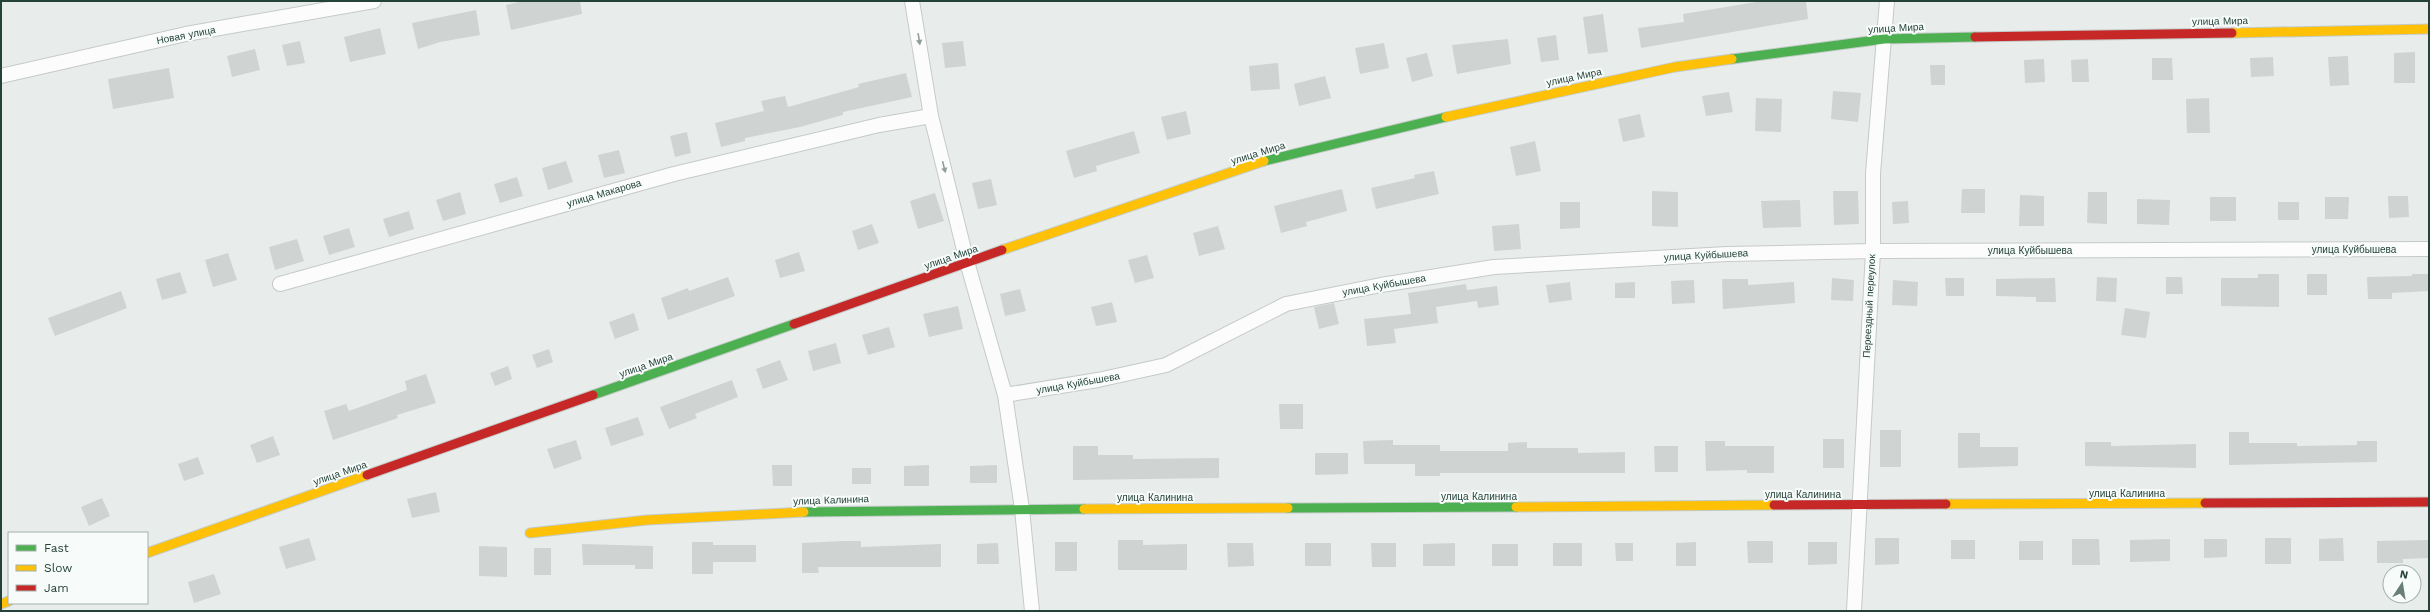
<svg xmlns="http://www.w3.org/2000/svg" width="2430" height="612" font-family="'Work Sans',sans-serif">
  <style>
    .building { fill: #cfd4d2 }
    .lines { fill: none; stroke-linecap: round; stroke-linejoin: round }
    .street-casing { stroke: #c5cac8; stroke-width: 16 }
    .fast-casing { stroke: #c3cbc8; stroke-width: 11 }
    .slow-casing { stroke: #c3cbc8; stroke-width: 11 }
    .jam-casing { stroke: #c3cbc8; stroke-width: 11 }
    .street { stroke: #fcfcfc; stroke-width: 14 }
    .fast { stroke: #4caf50; stroke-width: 9 }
    .slow { stroke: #ffc107; stroke-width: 9 }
    .jam { stroke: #c62828; stroke-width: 9 }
    .oneway { fill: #909f9b }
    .labels { text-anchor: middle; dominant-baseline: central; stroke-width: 4; stroke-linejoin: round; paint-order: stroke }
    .street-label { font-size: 10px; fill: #24423a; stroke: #f7fbf9 }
  </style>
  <rect width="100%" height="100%" fill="#e8edeb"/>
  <!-- building -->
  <path class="building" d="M523,1H580L582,14L511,30L506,5Z
    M1762,1H1806L1808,19L1641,48L1638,28L1684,22L1683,14Z
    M476,10L480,35L440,42L418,49L412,23Z
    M1603,14L1608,52L1588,54L1583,17Z
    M380,28L386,54L350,62L344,37Z
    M1556,35L1559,60L1541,62L1537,38Z
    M1508,39L1511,64L1457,74L1452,45Z
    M300,41L305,63L287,66L282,45Z
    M963,41L966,66L945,68L942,43Z
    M1384,43L1389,68L1360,74L1355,48Z
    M255,49L260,70L232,77L227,56Z
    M2415,52V83H2394V53Z
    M1427,53L1433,76L1412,82L1406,58Z
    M2348,56L2349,85L2330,86L2328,57Z
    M2273,57L2274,76L2251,77L2250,58Z
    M2152,58H2172L2173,80H2152Z
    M2044,59L2045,82L2025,83L2024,60Z
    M2088,59L2089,82H2072L2071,60Z
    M1278,63L1280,89L1251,91L1249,66Z
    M1930,65H1945V85H1931Z
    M169,68L174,98L113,109L108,79Z
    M906,73L912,97L843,112V115L800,127L745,138V141L721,147L715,123L764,111L761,101L785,96L788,107L859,87L858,84Z
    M1325,76L1331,98L1299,106L1294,84Z
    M1833,91L1861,93L1858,122L1831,119Z
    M1729,92L1733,112L1706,116L1702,96Z
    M1756,98L1782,99L1781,132L1755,131Z
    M2209,98L2210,133H2187L2186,99Z
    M1186,111L1191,134L1167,140L1161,117Z
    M1640,114L1645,137L1623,142L1618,119Z
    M1134,131L1140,153L1096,166L1097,171L1074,178L1066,151Z
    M687,132L691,153L675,157L670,136Z
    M1535,141L1541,171L1516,176L1510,147Z
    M619,150L625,173L604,178L598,155Z
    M566,161L573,182L548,190L542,168Z
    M1434,171L1439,194L1376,209L1371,188L1415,178L1414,175Z
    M517,177L523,196L500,203L494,184Z
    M991,179L997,205L978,209L972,183Z
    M1342,189L1347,211L1306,222L1307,226L1281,233L1274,206Z
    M1962,189H1985V213H1961Z
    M1652,191L1678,192V227L1652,226Z
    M1833,191H1858L1859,224L1834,225Z
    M460,192L466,214L443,221L436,200Z
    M2088,192H2107V224L2087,223Z
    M935,193L944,221L918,229L910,201Z
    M2020,195L2044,196V226H2019Z
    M2388,196H2408L2409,217L2389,218Z
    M2210,197H2236V221H2210Z
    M2325,197H2349L2348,219H2325Z
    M2137,199L2170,200L2169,225L2137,224Z
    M1800,200L1801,227L1763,228L1761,201Z
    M1908,201L1909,223L1893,224L1892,202Z
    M1560,202H1580V228L1560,229Z
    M2278,202H2299V220H2278Z
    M409,211L414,229L389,237L383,219Z
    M872,224L879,243L858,250L852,231Z
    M1519,224L1521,249L1494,251L1492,226Z
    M1218,226L1225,249L1199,256L1193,233Z
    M349,228L355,247L329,255L323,236Z
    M297,239L304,261L275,270L269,247Z
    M799,252L805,271L780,278L775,260Z
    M228,253L237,280L213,287L205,260Z
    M1147,255L1154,278L1135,283L1128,260Z
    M180,272L187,293L162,300L156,279Z
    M2258,274H2279V307L2221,306V278H2258Z
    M2307,274H2327V295H2307Z
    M2412,274H2429V291L2392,293V299H2368L2367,277L2412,276Z
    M728,277L735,296L668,320L661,298L688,288L689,291Z
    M2097,277L2117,278L2116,302L2096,301Z
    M2166,277H2182L2183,294H2166Z
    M1832,278L1854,280L1853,301L1831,300Z
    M1945,278H1964V296H1946Z
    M2055,278L2056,302H2036V297L1996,296V279Z
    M1722,279H1748V285L1794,282L1795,303L1723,309Z
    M1694,280L1695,303L1672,304L1671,281Z
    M1893,280L1918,282L1917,306L1892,305Z
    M1570,282L1572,300L1549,303L1546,285Z
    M1635,282V298H1615V283Z
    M1466,284L1467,290L1497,286L1499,305L1478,308L1477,301L1436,307L1438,323L1394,329L1396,343L1367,346L1364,319L1411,314L1408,293Z
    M1020,289L1026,311L1005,316L1000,294Z
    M121,291L127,308L55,336L48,318Z
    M1112,302L1117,322L1096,326L1091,307Z
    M1334,303L1339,324L1319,329L1314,307Z
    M958,306L963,329L929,337L923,314Z
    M2125,308L2150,312L2146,338L2121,335Z
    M634,313L639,330L615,339L609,322Z
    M889,327L895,347L868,355L862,335Z
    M836,343L841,363L813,371L808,351Z
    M549,349L553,362L537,368L532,355Z
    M780,360L788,380L763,389L756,369Z
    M508,366L512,379L495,386L490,373Z
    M426,374L436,403L397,415L398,418L333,440L324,411L346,404L349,411L407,390L405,381Z
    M732,380L738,397L695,414L697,418L669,429L660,407Z
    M1279,404H1303V429H1280Z
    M638,417L644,435L611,446L605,428Z
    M1880,430H1901V467H1880Z
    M2229,432H2249V443H2297V446L2357,445V441H2377V462L2229,465Z
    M1958,433H1980V447H2018V466L1958,468Z
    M273,436L280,455L257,463L250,445Z
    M1823,439H1844V468H1823Z
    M576,440L582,459L554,469L547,449Z
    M1393,440V445H1440V451H1508V443L1527,442V448H1578V453L1625,452V473H1440V476H1415V464H1364L1363,441Z
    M1705,441H1725V446H1774V473H1747V470L1706,471Z
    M2085,442H2111V446L2196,444V468L2085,466Z
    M1073,446H1098V455H1133V459L1219,458V478L1073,480Z
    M1654,446H1678V472H1655Z
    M1315,453H1348V474L1315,475Z
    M198,457L204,474L184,481L178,464Z
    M772,465H792V486H773Z
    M929,465V486H904V466Z
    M997,465V483H970V466Z
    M852,468H871V484H852Z
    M436,492L440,512L412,518L407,499Z
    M102,498L110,516L89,526L81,507Z
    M309,538L316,560L286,569L279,547Z
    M1875,538H1899V564L1875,565Z
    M2265,538H2291V564H2265Z
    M2343,538L2344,561H2319V539Z
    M2072,539H2099L2100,565H2072Z
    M2170,539V561L2130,562V540Z
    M2204,539H2227V557L2204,558Z
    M1118,540H1143V545L1187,544V570H1118Z
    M1951,540H1975V559H1951Z
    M2429,540V558L2403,559V563H2377V541Z
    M844,541H861V547L941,544V567H818L819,573H802V543Z
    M1747,541H1773V563H1748Z
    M2019,541H2043V560H2019Z
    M692,542H713V545H756V562H713V574H692Z
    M1055,542H1077V571H1055Z
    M1696,542V566H1676V543Z
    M1808,542H1837V564L1808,565Z
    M998,543L999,564H977V544Z
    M1227,543H1253L1254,566L1228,567Z
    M1305,543H1331V566H1305Z
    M1371,543H1396V567H1372Z
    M1455,543V566H1423V544Z
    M1553,543H1582V566H1553Z
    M1615,543H1633V561H1616Z
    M582,544L653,546V569H635V565H583Z
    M1492,544H1518V566H1492Z
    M479,546L507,547V577L479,576Z
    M534,548H551V575H534Z
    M214,574L221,594L194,603L188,582Z"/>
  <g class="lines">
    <defs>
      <path id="street" d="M912,1L931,116L967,262L1005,395L1022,509L1032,611
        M1,76L186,34L374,1
        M280,284L674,174L879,125L931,116
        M1005,395L1098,380L1166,365L1286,304L1381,285L1494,267L1727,254L1873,251L2429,249
        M1854,611L1873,251V173L1887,1"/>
      <path id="fast" d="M1732,59L1884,39L1975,37
        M1264,161L1446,117
        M593,395L794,324
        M1288,508L1516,507
        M804,512L1084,509"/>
      <path id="slow" d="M2232,33L2429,29
        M1446,117L1675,67L1732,59
        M1002,250L1264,161
        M1946,504L2205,503
        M1516,507L1774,505
        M1084,509L1288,508
        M530,533L647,520L804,512
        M147,553L367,475
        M1,604L9,601"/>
      <path id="jam" d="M1975,37L2232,33
        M794,324L1002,250
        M367,475L593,395
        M2205,503L2429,502
        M1774,505L1946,504"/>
    </defs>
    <!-- street casing -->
    <use href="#street" class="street-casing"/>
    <!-- fast casing -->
    <use href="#fast" class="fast-casing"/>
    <!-- slow casing -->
    <use href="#slow" class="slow-casing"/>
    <!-- jam casing -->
    <use href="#jam" class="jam-casing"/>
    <!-- street -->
    <use href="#street" class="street"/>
    <!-- fast -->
    <use href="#fast" class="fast"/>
    <!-- slow -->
    <use href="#slow" class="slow"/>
    <!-- jam -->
    <use href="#jam" class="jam"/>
  </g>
  <!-- one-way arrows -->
  <defs><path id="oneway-solid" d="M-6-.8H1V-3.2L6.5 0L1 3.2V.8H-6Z"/></defs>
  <g class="oneway">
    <use href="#oneway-solid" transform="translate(919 39) rotate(81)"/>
    <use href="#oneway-solid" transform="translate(944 167) rotate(76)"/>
  </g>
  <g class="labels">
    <!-- street labels -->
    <g class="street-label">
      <text transform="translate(2220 21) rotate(-1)">улица Мира</text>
      <text transform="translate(1896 28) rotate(-3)">улица Мира</text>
      <text transform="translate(186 35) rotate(-11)">Новая улица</text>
      <text transform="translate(1574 77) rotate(-12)">улица Мира</text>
      <text transform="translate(1258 153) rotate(-17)">улица Мира</text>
      <text transform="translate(604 193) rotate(-16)">улица Макарова</text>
      <text x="2354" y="249">улица Куйбышева</text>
      <text x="2030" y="250">улица Куйбышева</text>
      <text transform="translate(1706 255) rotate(-3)">улица Куйбышева</text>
      <text transform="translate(951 257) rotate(-19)">улица Мира</text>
      <text transform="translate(1384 285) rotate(-10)">улица Куйбышева</text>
      <text transform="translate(1869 306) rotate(-87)">Переездный переулок</text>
      <text transform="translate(646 365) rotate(-19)">улица Мира</text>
      <text transform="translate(1078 383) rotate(-10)">улица Куйбышева</text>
      <text transform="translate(340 473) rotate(-19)">улица Мира</text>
      <text x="2127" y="493">улица Калинина</text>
      <text x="1803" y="494">улица Калинина</text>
      <text x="1479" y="496">улица Калинина</text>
      <text x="1155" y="497">улица Калинина</text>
      <text transform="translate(831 500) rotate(-2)">улица Калинина</text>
    </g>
  </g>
  <!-- border -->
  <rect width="2430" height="612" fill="none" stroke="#24423a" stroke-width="4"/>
  <!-- legend -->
  <rect x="8" y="532" width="140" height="72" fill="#f7fbf9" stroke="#a3b1ad"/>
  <rect x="16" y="545" width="20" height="6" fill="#4caf50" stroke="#a3b1ad"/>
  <text x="44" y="552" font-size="12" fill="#24423a">Fast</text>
  <rect x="16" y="565" width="20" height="6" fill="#ffc107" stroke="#a3b1ad"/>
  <text x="44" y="572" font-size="12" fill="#24423a">Slow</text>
  <rect x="16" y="585" width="20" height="6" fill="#c62828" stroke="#a3b1ad"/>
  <text x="44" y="592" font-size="12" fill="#24423a">Jam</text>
  <!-- north arrow -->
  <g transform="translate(2402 584) rotate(12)"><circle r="19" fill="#f7fbf9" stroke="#a3b1ad"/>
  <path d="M0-3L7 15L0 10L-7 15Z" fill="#697e78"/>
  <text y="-6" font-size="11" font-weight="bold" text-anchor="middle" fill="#24423a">N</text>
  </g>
</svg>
